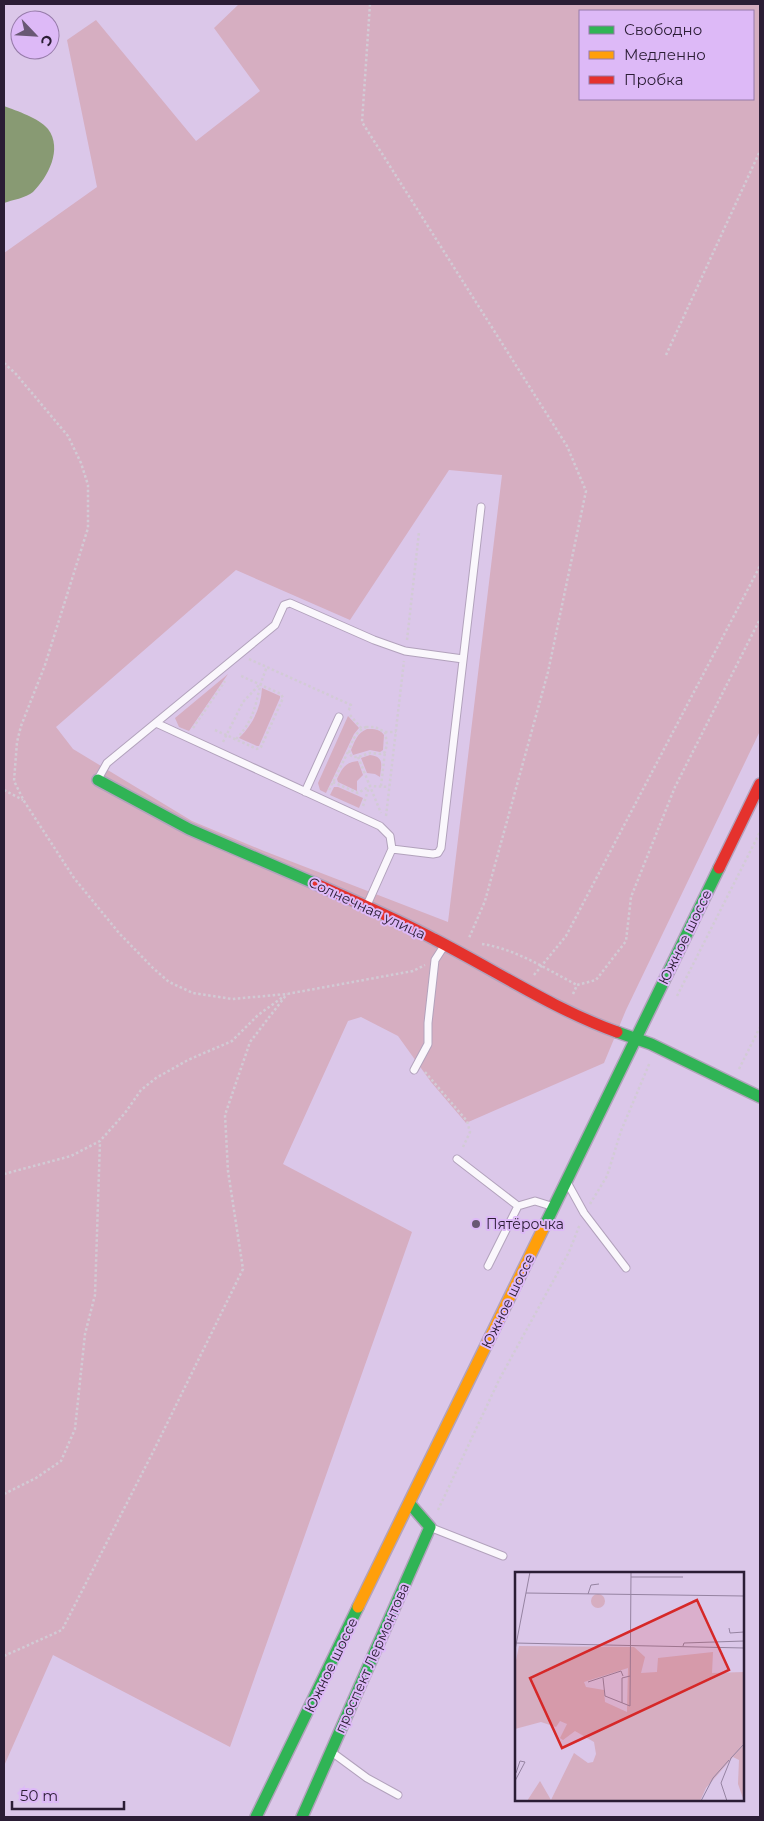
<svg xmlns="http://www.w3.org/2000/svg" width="764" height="1821" font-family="Montserrat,sans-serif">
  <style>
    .green { fill: #d6aec1; fill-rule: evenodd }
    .water { fill: #889a73 }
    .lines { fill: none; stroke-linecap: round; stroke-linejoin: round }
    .lane-casing { stroke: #b2a2bc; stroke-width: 9 }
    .fast-casing { stroke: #b2a2bc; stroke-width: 14 }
    .slow-casing { stroke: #b2a2bc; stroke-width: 14 }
    .jam-casing { stroke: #b2a2bc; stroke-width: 14 }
    .path { stroke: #d2cbd5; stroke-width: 2.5; stroke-dasharray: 2.5 2.5; stroke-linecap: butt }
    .lane { stroke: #faf7fc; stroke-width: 7 }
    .fast { stroke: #30b455; stroke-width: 11 }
    .slow { stroke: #ff9f0a; stroke-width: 11 }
    .jam { stroke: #e5322d; stroke-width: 11 }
    .poi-dot { fill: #695874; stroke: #ddb9f7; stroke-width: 2 }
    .labels { text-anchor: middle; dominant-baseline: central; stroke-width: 4; stroke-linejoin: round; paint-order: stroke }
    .street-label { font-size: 14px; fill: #2b1d35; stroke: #ddb9f7 }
    .poi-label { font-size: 14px; fill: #2b1d35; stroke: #ddb9f7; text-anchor: start }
    .inset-road { fill: none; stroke: #9583a1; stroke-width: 1 }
    .view { fill: #d62828; fill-opacity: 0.15; stroke: #d62828; stroke-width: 2.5 }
    .inset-edge { fill: none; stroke: #2b1d35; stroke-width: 2.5 }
  </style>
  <rect width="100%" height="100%" fill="#dbc7e9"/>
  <!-- green -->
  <path class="green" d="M239,4H760V731L626,1010L604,1063L466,1123L431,1082L398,1036L361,1017L348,1021L283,1164L412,1232L230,1747L53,1655L4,1766V253L97,187L67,40L96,20L196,141L260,91L214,28ZM580,11H753V99H580ZM449,470L502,475L448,922L264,851L192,821L73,749L56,727L236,570L350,620Z
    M228,674L189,731L179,727L175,718Z
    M262,688L280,696V698L259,746H257L239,738C253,724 261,708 262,688Z
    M348,716L359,728L354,734L326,793L320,790L318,783Z
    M367,729C374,729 380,729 384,735L383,750L380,752L370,750L353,755L351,750C355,741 357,733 367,729Z
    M370,755C385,757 381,765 380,777L375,774L367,773L361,758Z
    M358,761L363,775L357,781V791L338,782L337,779C342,769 345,762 358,761Z
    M334,787H338L363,798L359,808L330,795Z"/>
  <!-- water -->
  <path class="water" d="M4,106C17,111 39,118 48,129C63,149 48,177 33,192C26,198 12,200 4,203Z"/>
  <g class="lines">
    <defs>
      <path id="lane" d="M156,723L380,826L390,836L392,849L367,905
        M98,779L107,763L275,625L284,605L290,603L374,640L405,651L463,659
        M305,792L339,717
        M392,849L433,854L438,853L441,848L481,507
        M414,1070L428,1044V1023L435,960L444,946
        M457,1159L518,1206
        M568,1184L584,1213L626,1268
        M488,1266L518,1206L535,1201L551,1206
        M432,1528L503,1556
        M333,1753L367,1778L398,1795"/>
      <path id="fast" d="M98,780L189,829L314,883
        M617,1032L651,1044L760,1097
        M544,1227L719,868
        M256,1817L358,1607
        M302,1817L430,1527L410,1504"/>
      <path id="slow" d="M358,1607L544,1227"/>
      <path id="jam" d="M719,868L760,784
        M314,883C354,901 395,918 434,939C495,970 553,1009 617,1032"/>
    </defs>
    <!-- lane casing -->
    <use href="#lane" class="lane-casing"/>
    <!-- fast casing -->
    <use href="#fast" class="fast-casing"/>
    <!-- slow casing -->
    <use href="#slow" class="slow-casing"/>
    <!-- jam casing -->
    <use href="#jam" class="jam-casing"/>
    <!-- path -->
    <path class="path" d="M370,4L362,122L567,446L586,491L548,672L485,901L469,938
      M666,355L760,151
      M4,363L16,374L68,436L81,463L88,485V528L45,665L21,726L17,742L14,781L24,801L74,878L119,933L153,968L169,982L193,993L232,999L287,994L413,971L425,965
      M407,640L419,532
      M249,659L351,705L348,712
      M350,715L362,729
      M366,727H375L385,732L387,744L385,752L381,754L370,753L358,757H353L349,754C350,743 356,731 366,727Z
      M193,728L225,681
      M215,730L257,749L261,747L283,698L281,694L239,675
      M385,732H396
      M236,739C260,714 254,696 267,667
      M223,742L243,702L260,684
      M358,757L381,813
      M333,782L358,793L370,786L389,787
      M381,786L385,752
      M4,790L23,800
      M329,790L348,752
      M363,806L369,787
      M386,816L404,661
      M482,944C516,949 546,969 577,985
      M534,975L566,936L760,566
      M573,994L577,985L596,980L626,941L631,897L675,787L760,619
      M677,996L760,832
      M739,1069L760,1027
      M425,1072L467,1121L470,1132L462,1149
      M4,1174L71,1156L100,1141L125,1113L141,1090L156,1078L188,1060L232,1041L258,1015L283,997
      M590,1204L607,1176L621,1131L650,1062
      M4,1494L36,1478L61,1461L75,1429L85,1334L95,1295L100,1141
      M438,1510L499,1380L569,1252L580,1224
      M4,1656L62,1630L154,1450L243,1269L228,1171L225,1115L250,1042L287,994"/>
    <!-- lane -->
    <use href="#lane" class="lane"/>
    <!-- fast -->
    <use href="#fast" class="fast"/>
    <!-- slow -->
    <use href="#slow" class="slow"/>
    <!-- jam -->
    <use href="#jam" class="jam"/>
  </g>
  <!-- markers -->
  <circle class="poi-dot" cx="476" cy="1224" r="5"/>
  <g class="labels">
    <!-- street labels -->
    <g class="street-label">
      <text transform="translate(367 908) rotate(25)">Солнечная улица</text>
      <text transform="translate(685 937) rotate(-64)">Южное шоссе</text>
      <text transform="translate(508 1301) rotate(-64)">Южное шоссе</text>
      <text transform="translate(372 1658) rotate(-66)">проспект Лермонтова</text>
      <text transform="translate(331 1665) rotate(-64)">Южное шоссе</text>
    </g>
    <!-- poi labels -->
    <g class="poi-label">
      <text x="486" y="1224">Пятёрочка</text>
    </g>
  </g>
  <!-- overview -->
  <g transform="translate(515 1572)">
    <rect width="229" height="229" fill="#dbc7e9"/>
    <path d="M76 29a7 7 0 1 1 14 0a7 7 0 1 1-14 0ZM4,74L119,75L130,85L126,101L142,100L143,86L198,80L197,101L229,100V229L223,212L224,188L218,185L191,216L185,229H12L25,209L36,228L59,181L73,191L78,190L81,182L79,170L60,159L48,168L45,166L52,152L45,149L41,155L26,150L0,157V93ZM113,96L112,140L90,130L89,118L71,115L69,110Z" fill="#d6aec1" fill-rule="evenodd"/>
    <path class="inset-road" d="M116,5H168M11,21L229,24M73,22L76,13L84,12M214,56L215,61L229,60M0,71L229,76M168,74L169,71L229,69M0,78L15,0M88,106L90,124L115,134L116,0M73,110L106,99L108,104M107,131V106L115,104M0,209L10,190L5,189L1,201M186,229L198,206L214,188M212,229L206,211L216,186L229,172"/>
    <path class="view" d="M182,28L214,98L47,176L15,106Z"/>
    <rect width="229" height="229" class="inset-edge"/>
  </g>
  <!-- border -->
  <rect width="764" height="1821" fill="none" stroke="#2b1d35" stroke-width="10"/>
  <!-- legend -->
  <rect x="579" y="10" width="175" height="90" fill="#ddb9f7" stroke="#967ba9"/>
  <rect x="589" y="26" width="25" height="8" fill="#30b455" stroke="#967ba9"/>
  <text x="624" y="35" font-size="15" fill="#2b1d35">Свободно</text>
  <rect x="589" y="51" width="25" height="8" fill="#ff9f0a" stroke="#967ba9"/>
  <text x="624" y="60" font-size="15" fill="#2b1d35">Медленно</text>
  <rect x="589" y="76" width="25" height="8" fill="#e5322d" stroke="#967ba9"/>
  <text x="624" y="85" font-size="15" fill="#2b1d35">Пробка</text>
  <!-- north arrow -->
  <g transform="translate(35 35) rotate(115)"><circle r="24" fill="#ddb9f7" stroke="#967ba9"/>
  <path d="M0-4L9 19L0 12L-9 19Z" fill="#695874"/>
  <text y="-8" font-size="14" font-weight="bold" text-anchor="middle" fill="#2b1d35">С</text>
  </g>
  <!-- scale -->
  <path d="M12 1801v8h112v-8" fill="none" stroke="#2b1d35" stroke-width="2.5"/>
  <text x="20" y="1801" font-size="15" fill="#2b1d35" stroke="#ddb9f7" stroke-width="4" paint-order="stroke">50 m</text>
</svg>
